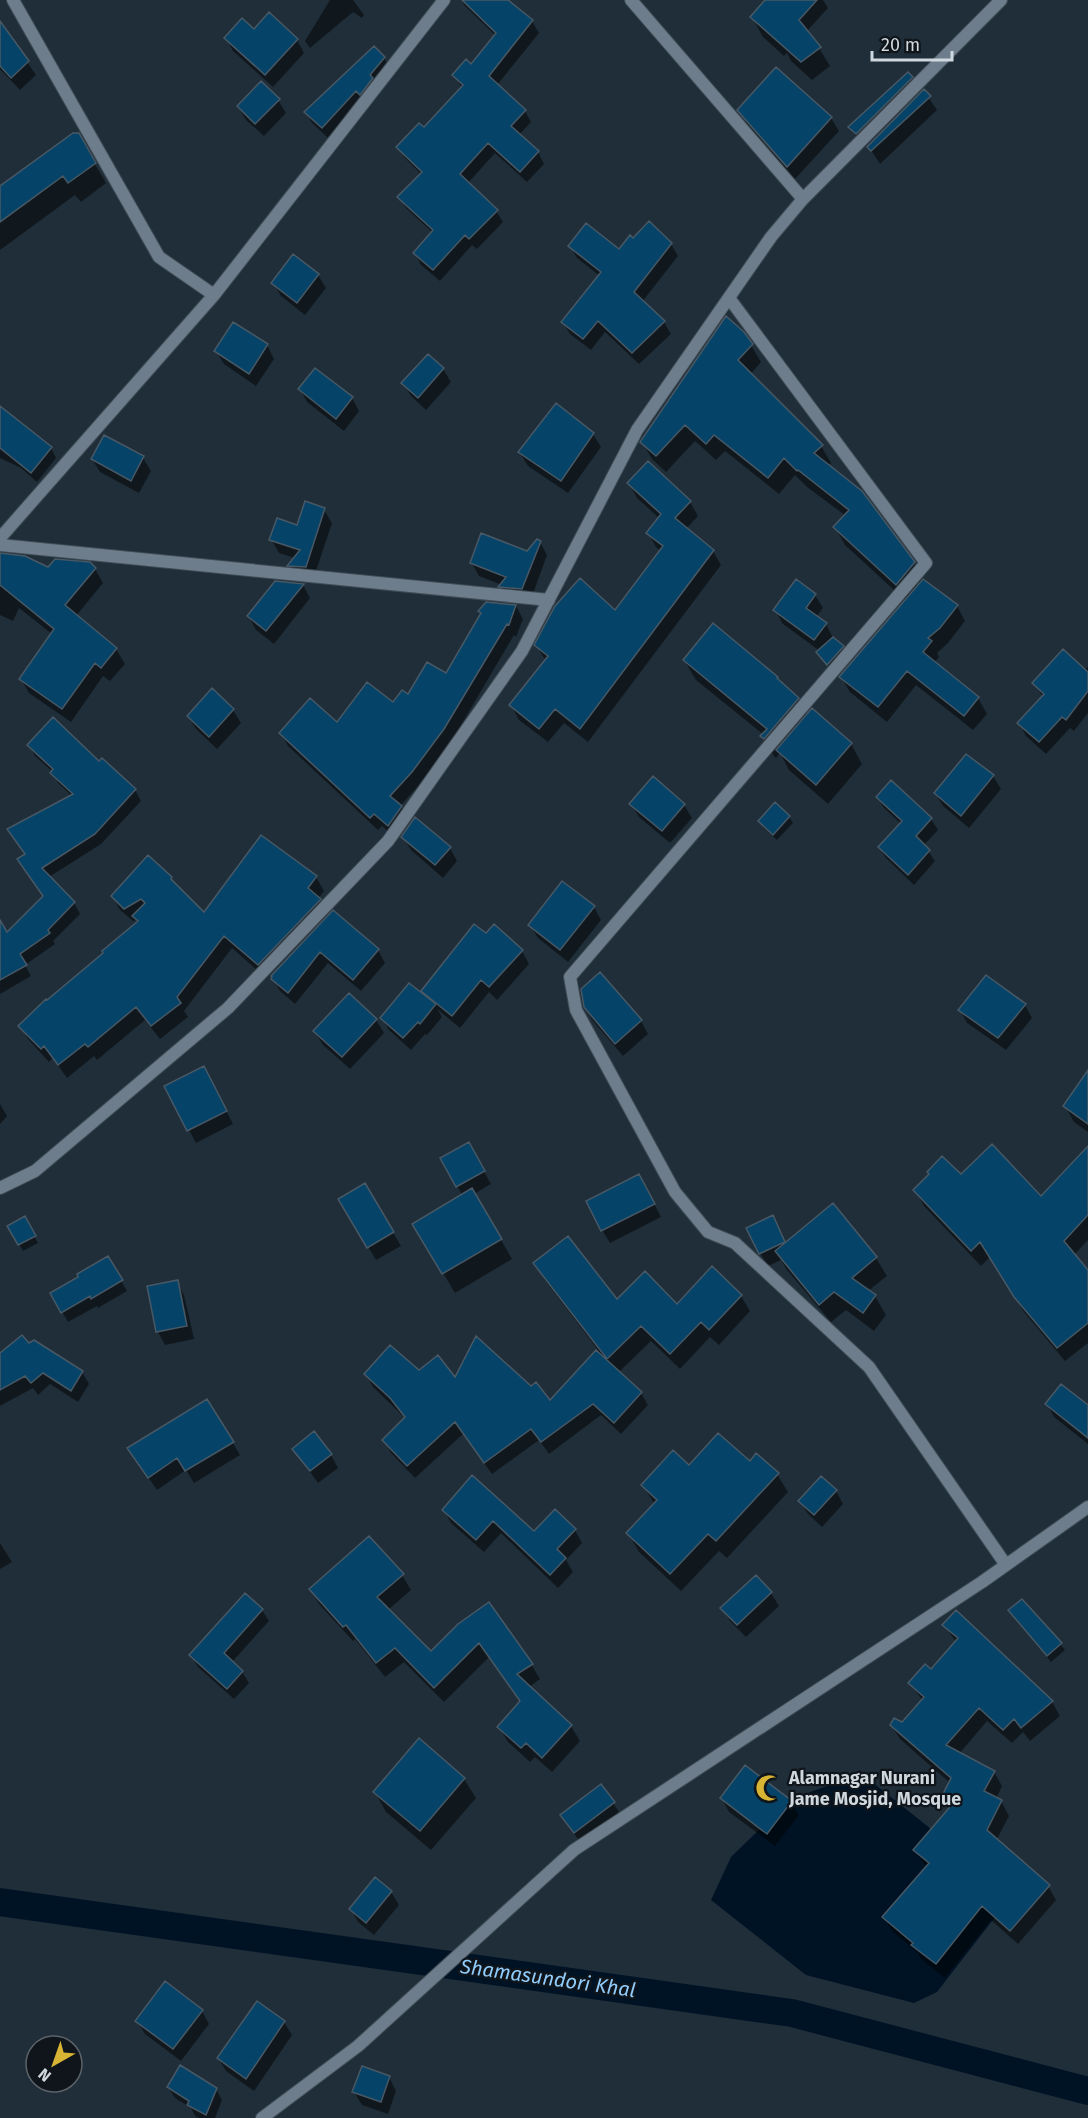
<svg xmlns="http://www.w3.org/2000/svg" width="1088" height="2118" font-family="'Fira Sans',sans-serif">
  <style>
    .water { fill: #001325 }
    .shadow { fill: #0007 }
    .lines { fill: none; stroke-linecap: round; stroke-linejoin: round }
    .canal { stroke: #001325; stroke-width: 28 }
    .building { fill: #054468; stroke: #485865; stroke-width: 1.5 }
    .street-casing { stroke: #404c55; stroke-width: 14 }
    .street { stroke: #6d7d8b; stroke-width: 12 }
    .labels { text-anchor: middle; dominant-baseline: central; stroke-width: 4.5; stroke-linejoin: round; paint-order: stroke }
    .poi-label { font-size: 18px; font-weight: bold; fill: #cfd8df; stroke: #0f151a; text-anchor: start }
    .water-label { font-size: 20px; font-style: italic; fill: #90cdfd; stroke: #0f151a }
  </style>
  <rect width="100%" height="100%" fill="#1f2e39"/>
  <!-- water -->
  <path class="water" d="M841,1781L872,1782L936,1833L1009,1899L937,1992L914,2003L806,1975L711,1900L731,1857L765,1824L810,1792Z"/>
  <!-- shadow -->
  <path class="shadow" d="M330,0H353L364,15L362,18L353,12L310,48L305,41Z
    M461,0L506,1L532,21L539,33L497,85L525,111L531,122L519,135L538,152L544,164L527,182L495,153L468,183L496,211L503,222L477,249L472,245L440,281L421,265L415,253L433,233L406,208L399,197L421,174L405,158L398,147L424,129L462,88L454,75L472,66L496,36L465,6Z
    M767,0H823L828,8L806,32L819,48L830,66L812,80L791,61L787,53L784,56L763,37L752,17Z
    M10,37L36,75L20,90L0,69V46Z
    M226,38L297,40L304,53L273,87L233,51Z
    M374,48L384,58L390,69L328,138L312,123L306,113Z
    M776,70L831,118L839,131L795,179L747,124L739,110Z
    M912,78L919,91L864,147L850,127Z
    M924,91L937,110L880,164L869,147Z
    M278,100L286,113L264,136L246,120L238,107Z
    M78,135L106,183L81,202L75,195L0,250V188Z
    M634,240L671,244L678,256L642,302L664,322L671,334L639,364L605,332L591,350L570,334L563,322L600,276L577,258L570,246L619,251Z
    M293,256L318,275L326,288L305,315L281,296L273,283Z
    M267,345L274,359L256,386L224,364L216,351Z
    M751,345L761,362L750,375L821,446L831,463L828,466L914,563L924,580L957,606L965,621L948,643L937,653L939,657L934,663L978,698L987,714L973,730L916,685L887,722L850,692L841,677L906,601L845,545L835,527L846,516L807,487L795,475L779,494L725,451L716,460L695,441L666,472L652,459L642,442Z
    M428,356L443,369L451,382L426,410L411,396L403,383Z
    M300,389L352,398L359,411L344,431L307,402Z
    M0,408L51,448L56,458L37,482L21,468L0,458Z
    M593,434L601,447L568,493L528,466L520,453Z
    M143,458L151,471L139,493L100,472L92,459Z
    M629,483L690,502L698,516L686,529L713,551L721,565L588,742L564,723L548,742L519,720L511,705L546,661L536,645L615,612L661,551L656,547L648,533L659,518L637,498Z
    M324,510L332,523L313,580L296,578L289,566L295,558L279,553L271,539L298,527Z
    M540,542L547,555L530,602L507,599L500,587L502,585L479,576L471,562L528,552Z
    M0,554L48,569H95L103,583L76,616L116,649L125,664L110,681L103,676L71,722L29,693L21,679L52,634L19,608L13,621L0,615Z
    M303,585L310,598L274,644L256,630L249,617Z
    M815,595L823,608L816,617L826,624L833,638L846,653L831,670L822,658L820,651L783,624L775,610Z
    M486,604L516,606L523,619L516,637L514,635L451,742L419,785L400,806L409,820L396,838L382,826L378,830L288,746L281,733L337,724L393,704L447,675Z
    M684,660L798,699L808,715L812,711L851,744L862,764L828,804L789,770L780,753L776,758L774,756L762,737L764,735L696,680Z
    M1088,667V713L1074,731L1070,728L1046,754L1026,736L1019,723L1043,697L1034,683L1084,670Z
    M233,710L241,723L217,749L196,729L188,716Z
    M29,745L99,763L135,790L141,801L101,844L49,877L74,903L80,914L53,941L55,944L25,965L31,976L0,994V930L7,935L44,897L26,855L9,830L72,796L58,783L53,772L35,756Z
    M993,776L1001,789L969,828L943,806L935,793Z
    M891,782L931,819L938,830L924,845L935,861L914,885L886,858L879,848L901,824L884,808L877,797Z
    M631,804L684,805L692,818L670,843L639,817Z
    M789,817L793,823L777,840L763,827L760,821Z
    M403,837L450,848L457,861L443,878L411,850Z
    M316,877L324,891L318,899L328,914L266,978L232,948L184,1011L188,1017L160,1039L145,1020L97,1060L94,1056L67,1078L53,1058L49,1062L28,1039L20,1026L138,923L136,920L133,921L120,910L113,896L171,878L176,886L204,914Z
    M594,907L601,920L568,962L538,938L530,925Z
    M333,912L378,950L385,963L361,991L328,963L295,1004L280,991L273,979Z
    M486,935L522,951L529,964L497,1000L489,992L460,1028L437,1009L442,1017L427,1035L425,1034L411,1050L389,1030L382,1018L428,999L423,991Z
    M1025,1005L1032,1018L1006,1050L967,1023L960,1010Z
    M585,1007L641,1021L648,1034L623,1056L593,1021Z
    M376,1020L384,1033L350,1069L323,1045L315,1032Z
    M1088,1073V1132L1074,1122L1065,1106Z
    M211,1081L233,1124L196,1143L166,1087Z
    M0,1104L7,1116L0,1124Z
    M468,1144L491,1184L474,1194L512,1259L455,1293L414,1224L462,1195L442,1158Z
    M1088,1148V1240L1074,1255L1088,1280V1343L1065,1361L1024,1312L990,1257L981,1266L924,1206L915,1190L961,1176L1041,1198Z
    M365,1185L401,1246L376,1260L340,1200Z
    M646,1188L661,1217L610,1243L602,1230Z
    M832,1205L876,1258L887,1276L868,1291L875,1296L886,1315L874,1331L846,1310L831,1322L787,1270L781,1260L768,1266L760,1253L780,1230L786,1244Z
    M24,1218L38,1243L23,1251L9,1226Z
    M108,1258L127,1291L98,1308L97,1306L68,1322L52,1294Z
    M535,1263L617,1301L677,1306L741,1296L750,1311L719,1345L710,1337L680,1369L651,1341L619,1372L641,1393L648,1405L621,1434L601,1415L549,1454L539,1440L492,1474L463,1434L415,1478L391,1453L384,1440L406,1419L373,1387L366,1374L418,1372L550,1403L598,1350L544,1279Z
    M177,1282L184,1295L194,1339L165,1345L158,1332L148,1287Z
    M29,1345L82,1372L89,1384L78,1402L50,1384L38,1395L33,1388L0,1406V1355Z
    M1047,1404L1088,1407V1444L1054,1417Z
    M233,1443L240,1455L194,1483L186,1470L157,1490L129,1449Z
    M294,1449L331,1455L338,1468L318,1483Z
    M750,1463L777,1474L788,1492L727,1558L719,1551L681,1591L639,1552L628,1533L655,1505L643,1485L689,1467Z
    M472,1477L534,1533L575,1530L582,1543L566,1560L573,1572L558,1588L501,1533L484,1552L451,1523L444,1510Z
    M836,1491L843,1504L822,1527L808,1514L800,1501Z
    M0,1543L12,1562L0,1569Z
    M402,1575L411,1590L388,1610L431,1653L459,1625L531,1664L540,1679L529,1687L571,1726L580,1741L552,1772L535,1757L530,1762L508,1742L499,1727L521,1703L489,1657L444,1702L404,1662L385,1677L355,1639L353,1641L319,1604L311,1590Z
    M756,1577L771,1593L779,1606L746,1637L730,1621L722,1608Z
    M1022,1601L1065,1650L1051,1662L1014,1617Z
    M262,1610L269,1621L232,1662L242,1672L249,1683L234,1699L198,1667L191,1655Z
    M944,1625L1052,1702L1060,1716L1030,1741L1023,1732L1012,1743L987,1721L959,1754L994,1772L1002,1786L996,1799L1001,1801L1009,1816L996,1841L1048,1886L1056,1900L1018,1944L991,1920L945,1978L921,1959L918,1953L892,1931L884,1917L927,1868L915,1850L952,1806L944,1794L950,1783L900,1739L891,1725L903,1724L923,1701L910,1683L931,1671L956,1642Z
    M464,1779L476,1798L431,1850L386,1812L375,1792Z
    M601,1786L622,1816L582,1845L562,1816Z
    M722,1799L791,1802L799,1815L775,1846L729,1812Z
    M391,1892L399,1905L374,1935L358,1922L351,1909Z
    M202,2011L209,2024L181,2061L145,2034L137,2021Z
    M284,2022L292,2035L254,2091L226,2071L218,2058Z
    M389,2077L396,2091L388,2114L362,2105L354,2092Z
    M168,2087L216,2089L222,2100L215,2118H199L195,2116L191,2108L175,2098Z"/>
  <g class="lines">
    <!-- canal -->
    <path class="canal" d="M0,1902L792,2013L1088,2091"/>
  </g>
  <!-- building -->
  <path class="building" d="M462,0H508L533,20L489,76L526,110L511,126L539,151L520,172L488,143L460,174L498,210L469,239L465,235L433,270L413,253L433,230L397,197L422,172L396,147L419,123L424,127L463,85L452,75L466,59L471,64L496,33Z
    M765,0H817L799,20L821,47L801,62L750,17Z
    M269,12L298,39L265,75L224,38L242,18L254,29Z
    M0,21L29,61L11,78L0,66Z
    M374,46L385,57L370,75L373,78L360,95L356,91L322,128L304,112Z
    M776,67L832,117L787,167L737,110Z
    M908,72L913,77L856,134L848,127Z
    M261,81L280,99L255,124L237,106Z
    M924,89L931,96L871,151L867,147Z
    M73,133H79L96,163L68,183L63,176L0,222V186Z
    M649,221L672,243L634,292L665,321L632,353L598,321L583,339L561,322L601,272L568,246L586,223L619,249L630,235L633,238Z
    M293,254L319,274L297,303L271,283Z
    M726,316L744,332L753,344L738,360L823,445L814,453L862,491L915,562L896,585L833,527L849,510L798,470L797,471L784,458L768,478L714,435L706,444L685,425L656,456L640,442Z
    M233,322L268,344L249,374L214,351Z
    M428,354L444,368L418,398L401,383Z
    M315,368L353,397L336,419L298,389Z
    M556,403L594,433L561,481L518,452Z
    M0,406L52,447L31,473L0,448Z
    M104,435L144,456L131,481L91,459Z
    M648,461L691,501L675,518L714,550L580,729L555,709L539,729L509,705L548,656L534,645L555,606L580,578L615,610L663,546L646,533L661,514L627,483Z
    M305,501L325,508L306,567L287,566L300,550L269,540L277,518L297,525Z
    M481,533L527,551L537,539L541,541L522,589L498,587L506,577L470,563Z
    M0,553L25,556L48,567L55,559L90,562L96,568L65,605L117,648L101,668L95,663L62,709L19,679L54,629L0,585Z
    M796,579L816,594L806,608L827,623L814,640L773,610Z
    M923,579L958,605L940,628L928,638L932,641L923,652L979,697L964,716L907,671L878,707L839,677Z
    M275,581L304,584L266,631L247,616Z
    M486,602L516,605L509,625L507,624L444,729L412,772L390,796L402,806L388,826L374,814L370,818L279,733L310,698L337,722L367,682L393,702L402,690L408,694L427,662L446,673L481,613L478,611Z
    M713,623L778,677L777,678L799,698L764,739L760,736L767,729L683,660Z
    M833,637L844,646L827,665L816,652Z
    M1063,649L1088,672V691L1066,720L1062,717L1039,742L1017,723L1044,694L1032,683Z
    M212,688L234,709L209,737L187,716Z
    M812,708L852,743L816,785L776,750Z
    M53,717L99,761L102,758L136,789L95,834L42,868L75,902L48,930L50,933L20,954L27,965L0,980V920L7,932L43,896L17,859L25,854L7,829L73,794L50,773L53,769L27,745Z
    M966,754L994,775L961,816L934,793Z
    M653,776L685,804L662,831L629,804Z
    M891,780L932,818L916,836L930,850L908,875L878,847L902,821L876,797Z
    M775,802L790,816L773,835L758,821Z
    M415,817L451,847L435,865L401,837Z
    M261,835L317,876L308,888L321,899L258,965L224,936L177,997L181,1003L151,1026L136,1007L88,1047L85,1044L58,1065L44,1046L41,1049L18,1026L46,999L47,1000L103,953L102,951L138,921L132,916L145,903L141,899L124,909L111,896L148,855L172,877L171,879L204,912Z
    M562,881L595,906L560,950L528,925Z
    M333,910L379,949L353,980L320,952L288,993L271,979L272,977L271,976Z
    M474,924L486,933L494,924L523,950L489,987L481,980L452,1016L421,991Z
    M600,972L642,1020L615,1044L584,1007L581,989Z
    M986,975L1026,1004L998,1038L958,1010Z
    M409,983L436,1004L420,1024L418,1022L403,1038L380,1018Z
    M349,993L377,1019L342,1057L313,1031Z
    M204,1066L227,1111L187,1131L164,1086Z
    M1088,1070V1124L1063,1106Z
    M469,1142L485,1171L456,1187L440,1158Z
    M992,1144L1041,1196L1088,1146V1215L1064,1241L1088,1270V1323L1057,1348L1014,1297L980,1242L971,1251L913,1190L929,1174L927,1172L942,1156L961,1174Z
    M639,1174L655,1204L601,1231L586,1201Z
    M365,1183L394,1232L367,1248L338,1199Z
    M472,1188L502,1239L442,1274L412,1224Z
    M833,1203L877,1257L852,1278L876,1295L863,1313L834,1292L819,1305L775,1251Z
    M773,1215L785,1242L759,1254L746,1228Z
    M25,1216L36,1236L18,1245L7,1226Z
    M568,1236L617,1299L645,1271L677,1304L712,1266L742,1295L709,1330L701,1322L670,1354L641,1326L607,1359L533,1263Z
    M108,1256L123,1280L91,1299L90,1296L61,1313L50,1293L78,1277L77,1274Z
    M178,1280L187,1326L156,1332L147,1286Z
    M22,1335L29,1343L34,1340L83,1371L71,1391L43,1373L31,1383L25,1376L0,1390V1353Z
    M476,1336L531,1386L536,1382L550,1400L596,1350L642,1392L614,1423L593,1404L541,1442L531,1429L484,1463L455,1422L407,1466L382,1440L405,1417L390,1398L364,1374L390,1345L419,1370L438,1355L455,1377Z
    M1061,1384L1088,1405V1438L1045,1404Z
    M207,1399L234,1442L185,1471L177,1458L148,1478L127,1448Z
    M314,1431L332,1454L310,1471L292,1449Z
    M718,1433L750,1461L756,1453L779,1473L716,1541L708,1534L670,1574L626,1533L657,1500L641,1485L673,1450L689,1465Z
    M472,1475L534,1531L555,1509L576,1529L557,1549L566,1558L550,1575L493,1521L476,1540L442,1510Z
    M821,1476L837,1490L814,1515L798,1501Z
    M369,1536L404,1574L377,1597L431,1651L458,1624L489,1602L533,1664L517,1674L572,1725L542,1758L526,1743L521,1748L497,1727L520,1701L479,1643L434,1688L395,1648L376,1663L346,1625L343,1627L309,1589Z
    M756,1575L772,1592L737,1625L720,1608Z
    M245,1593L263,1609L224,1653L243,1671L227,1689L189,1655Z
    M1022,1599L1062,1643L1047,1656L1008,1610Z
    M956,1610L1053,1701L1021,1728L1014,1719L1003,1730L979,1708L946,1745L995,1771L984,1791L1002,1800L987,1830L1050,1885L1010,1931L982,1906L936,1964L911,1945L913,1943L882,1917L929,1863L913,1850L955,1801L943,1794L951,1778L890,1725L894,1718L902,1722L924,1697L908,1683L925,1664L931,1669L958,1638L942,1625Z
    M419,1738L465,1778L420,1831L373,1792Z
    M745,1765L792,1801L767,1834L720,1798Z
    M601,1784L615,1802L574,1833L560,1815Z
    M375,1877L392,1891L366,1923L349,1909Z
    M165,1981L203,2010L173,2049L135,2021Z
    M257,2001L285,2021L246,2079L217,2058Z
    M180,2065L217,2088L206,2115L187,2105L189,2101L167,2087Z
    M362,2066L390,2076L381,2102L352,2092Z"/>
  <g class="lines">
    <defs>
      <path id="street" d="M13,0L159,257L214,295
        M631,0L803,199
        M729,298L926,563L570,977L576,1010L675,1192L708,1232L735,1243L869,1367L1006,1565
        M0,538L214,295L444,0
        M0,545L549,600
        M0,1188L35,1171L228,1008L388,841L522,651L637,430L771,237L803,199L1001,0
        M262,2118L358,2046L574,1850L982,1582L1088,1507"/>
    </defs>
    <!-- street casing -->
    <use href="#street" class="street-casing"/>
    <!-- street -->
    <use href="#street" class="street"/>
  </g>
  <!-- icons -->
  <defs>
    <symbol id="mosque-bare" viewBox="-9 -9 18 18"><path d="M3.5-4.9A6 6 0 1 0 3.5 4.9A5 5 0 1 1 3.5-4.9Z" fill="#d8b434" stroke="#0f151a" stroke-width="2.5" paint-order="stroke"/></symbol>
  </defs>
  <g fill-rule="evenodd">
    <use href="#mosque-bare" x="750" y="1769" width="38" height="38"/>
  </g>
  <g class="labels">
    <!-- poi labels -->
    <g class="poi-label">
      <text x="789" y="1778">Alamnagar Nurani<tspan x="789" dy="21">Jame Mosjid, Mosque</tspan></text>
    </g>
    <!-- water labels -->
    <g class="water-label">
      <text transform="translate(548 1978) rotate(8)">Shamasundori Khal</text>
    </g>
  </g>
  <!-- north arrow -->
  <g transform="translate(54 2064) rotate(220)"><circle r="28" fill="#0f151a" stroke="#5c6369" stroke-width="1.5"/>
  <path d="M0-4.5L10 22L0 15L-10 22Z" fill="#d8b434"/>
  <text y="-9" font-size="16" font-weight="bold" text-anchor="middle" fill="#cfd8df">N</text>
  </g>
  <!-- scale -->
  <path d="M872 51v9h80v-9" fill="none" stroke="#cfd8df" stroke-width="3"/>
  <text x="881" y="51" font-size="18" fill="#cfd8df" stroke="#0f151a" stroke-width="4.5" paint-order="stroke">20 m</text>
</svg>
